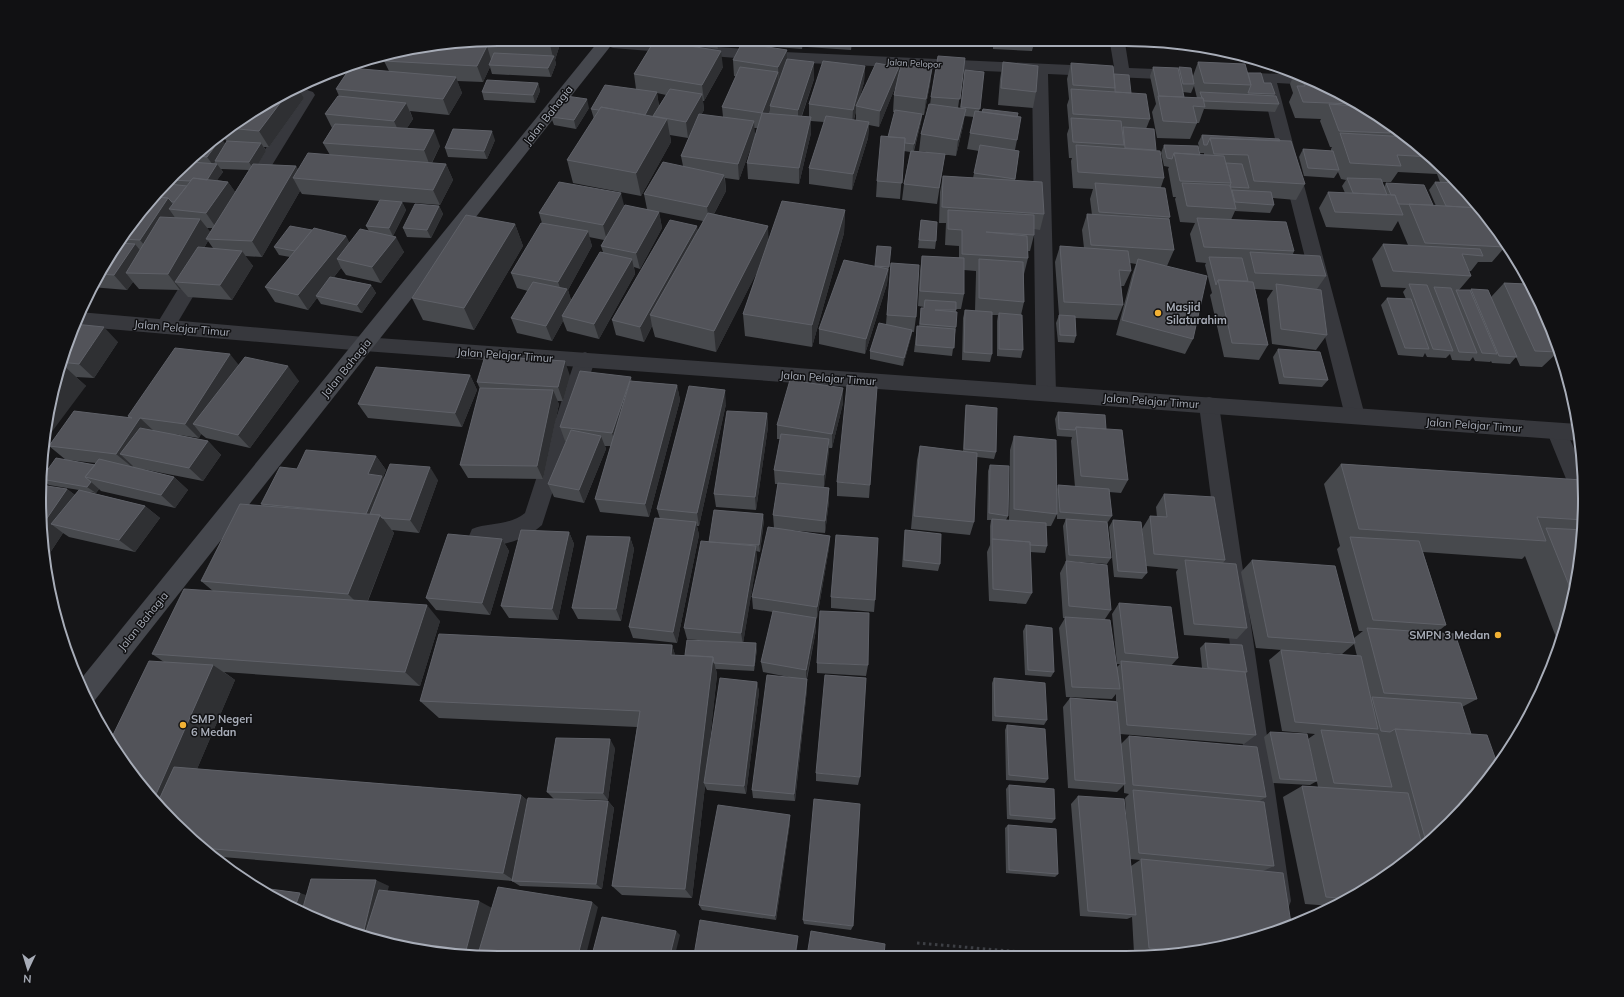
<svg xmlns="http://www.w3.org/2000/svg" width="1624" height="997" font-family="Mulish,sans-serif">
  <style>
    .lines { fill: none; stroke-linecap: round; stroke-linejoin: round }
    .path { stroke: #3d3f44; stroke-width: 3; stroke-dasharray: 2.5 3.5; stroke-linecap: butt }
    .minor { fill: #37383d; fill-rule: evenodd }
    .tertiary { fill: #37383d; fill-rule: evenodd }
    .secondary { fill: #45474d; fill-rule: evenodd }
    .wall { fill: #47494d; fill-rule: evenodd }
    .shaded-wall { fill: #2f3033 }
    .building { fill: #525359; stroke: #5f6168 }
    .poi-dot { fill: #f2b134; stroke: #111113; stroke-width: 1.5 }
    .labels { text-anchor: middle; dominant-baseline: central; stroke-width: 3; stroke-linejoin: round; paint-order: stroke }
    .far-street-label { font-size: 9px; fill: #a8adb8; stroke: #111113 }
    .street-label { font-size: 11px; fill: #a8adb8; stroke: #111113 }
    .poi-label { font-size: 11px; font-weight: bold; fill: #a8adb8; stroke: #111113; text-anchor: start }
    .rim { fill: none; stroke: #a8adb8; stroke-width: 2 }
  </style>
  <rect width="100%" height="100%" fill="#161618"/>
  <g class="lines">
    <!-- path -->
    <path class="path" d="M917,943L1079,957"/>
    <!-- minor -->
    <path class="minor" d="M605,43H668L784,52L1114,67L1110,43H1125L1129,68L1181,70L1187,72L1189,75L1187,78L1181,80L1048,74L1056,393L1053,399L1046,401L1039,399L1036,393L1032,73L784,62L613,48L608,46Z
      M1233,72L1303,75L1318,83L1312,85L1277,83L1365,416L1362,422L1355,424L1348,422L1345,416L1261,83L1227,80L1225,77L1227,74Z
      M307,90L313,92L315,95L255,193L249,195L243,193L240,189L243,185L301,92Z
      M201,261L208,263L210,268L172,332L165,334L158,332L155,327L158,322L194,263Z
      M585,352L592,355L595,360L542,525C526,540 493,551 472,543L469,536L472,529C490,522 509,526 525,513L575,360L578,355Z
      M1209,397L1216,399L1219,405L1291,901L1287,911L1277,915L1267,911L1263,901L1199,405L1202,399Z
      M1557,424L1564,426L1582,466L1583,503L1575,501L1547,432L1550,426Z"/>
    <!-- tertiary -->
    <path class="tertiary" d="M79,312L364,337L1578,424L1581,441L364,351L74,326Z"/>
    <!-- secondary -->
    <path class="secondary" d="M597,43H613L95,700L91,702L80,680Z"/>
  </g>
  <!-- wall -->
  <path class="wall" d="M438,43H448V44L454,45V43H560V44L555,60L556,64L551,77L492,74L490,67L483,82L457,81L462,93L449,115L410,111L413,119L407,128L440,146L432,163L446,164L453,180L440,205L402,202L406,210L393,236L404,252L381,283L346,275L341,268L334,277L371,285L376,293L362,313L321,304L317,298L308,310L275,302L265,287L290,257L279,255L274,247L346,236L349,243L369,231L366,226L380,201L302,194L300,191L262,257L245,256L253,266L232,300L188,297L181,289L180,290L139,289L133,282L127,290L91,287L134,219L215,137L225,144L227,142L221,133L297,86L304,98L269,147H264L266,151L258,164L296,166L298,170L330,155L323,143L332,128L325,114L339,96L336,89L389,71L384,61L388,55ZM221,169L249,170L235,192L228,182L217,180L223,172ZM207,228H213L210,232ZM208,241L213,248H204Z
    M653,43H678L677,44L723,67L704,101H703L704,110L701,115L723,117L722,107L736,76H734L733,60H787L814,79L802,116L809,117V104L865,66L864,82L859,99L899,67L898,80L932,68L930,84L924,115H922L921,122L914,151L945,154L937,204L902,200L904,184L910,152L904,151L900,199L876,197L877,181L888,137L895,112H893L894,95L896,85L879,127L869,125L868,138L852,190L809,184V168L824,122L811,121V133L799,184L748,179L747,163L754,138L739,180L725,178L726,191L714,214L768,226V242L845,210L844,233L812,347L745,336L743,314L760,266L716,352L655,337L652,326L644,342L616,335L612,320L698,231L703,221L659,212L662,228L640,269L634,267L635,274L599,339L567,331L563,321L552,341L517,333L511,318L528,291L517,288L511,273L542,223L539,213L624,207L647,209L644,194L683,166L681,156L691,133L688,138L670,135L671,142L641,196L573,183L567,160L594,119L591,109L636,89L634,74ZM657,93L666,95L659,106ZM856,111V120H854ZM754,128H757L755,137ZM589,237L604,240L601,246L603,252L571,300L568,290L592,246Z
    M685,43H721L718,49L685,44Z
    M752,43H763V44Z
    M776,43H803L802,49L776,47Z
    M807,43H852L851,50L807,47Z
    M864,43H900L899,46L864,44Z
    M993,43H1034L1032,51L993,49Z
    M965,58L958,108L960,109L965,70L984,72L979,112L1017,117V140L1015,150L1019,151L1015,181L1044,214L1040,230L1034,229V235L1030,251H1028V258L1024,274V302L1021,315L1023,350L1021,358L997,356V321L998,315H992V354L990,362L962,360L963,318L965,310L975,311L976,274V271L964,270V294L961,309H956V327L952,356L914,352L917,326H919L921,308H924V307L918,306L920,271L922,256L959,258V246L945,245L946,223H939L940,192L943,176L973,178L979,151L967,149L970,133L974,117L964,116L963,126L956,156L919,151L921,134L930,105L931,97Z
    M1003,62L1036,92L1033,108L998,105L1000,79Z
    M1198,62L1248,73L1264,83L1275,94L1274,96L1279,104L1275,112L1204,109L1199,123H1197L1190,139L1157,138L1152,112L1156,104L1150,76L1153,67L1178,70L1179,67L1193,76ZM1194,86L1197,98L1184,97L1183,92L1191,93Z
    M1071,63L1114,74L1131,93L1150,119L1146,129L1156,150L1164,178L1161,187L1170,217L1169,219L1174,250L1167,266L1164,265L1193,339L1185,354L1116,335L1132,275L1136,264L1130,263L1131,271L1124,286H1121L1123,305L1117,320L1075,318L1076,336L1074,343L1058,342L1056,323L1059,315L1055,262L1060,246L1084,248L1082,230L1087,214L1092,215L1090,199L1093,189L1073,188L1071,161L1072,158H1069L1067,134L1069,128L1067,105L1069,99L1067,79Z
    M336,70L330,80H310Z
    M1295,72L1301,74L1405,134L1471,195L1505,247L1492,262H1478L1471,271H1469L1471,276L1459,290H1470L1471,289L1491,297L1504,283L1524,284L1505,243L1523,269L1561,352H1558L1542,367L1520,366L1516,357L1510,364L1492,363L1491,361L1490,362L1475,361L1473,357L1470,361L1452,360L1450,354L1446,358L1427,357L1425,353L1423,357L1398,355L1381,305L1387,298L1406,299L1403,292L1406,288L1381,287L1372,259L1383,244L1408,245L1398,221L1392,231L1326,227L1319,208L1328,192L1345,193L1342,186L1346,180L1341,179L1338,172L1334,178L1304,176L1299,157L1303,149L1331,151V149L1332,147H1330L1320,121L1321,119L1295,118L1289,102L1293,93L1290,84ZM1398,172L1437,174L1440,182H1435L1429,190L1436,206L1433,205L1386,183L1384,187L1382,182H1391Z
    M538,83L540,91L535,103L484,100L482,92Z
    M589,108L576,129L554,125L551,117Z
    M1202,135L1280,141L1305,184L1296,200L1273,198L1274,205L1270,213L1235,211L1231,220L1294,251L1293,254L1326,276L1317,289L1327,335L1316,350L1272,344L1267,299L1273,290L1255,289L1268,345L1259,360L1224,357L1210,295L1212,293L1205,265L1206,263L1196,262L1190,234L1195,223L1180,222L1175,199L1176,197H1173L1168,169L1169,167L1164,166L1161,153L1164,145L1200,155H1204V153H1200L1198,143Z
    M495,140L487,159L448,157L445,148Z
    M439,206L443,214L431,238L407,237L403,228Z
    M921,220L936,241L935,249L918,248Z
    M515,224L523,246L474,330L423,320L412,298Z
    M891,247L887,284L865,354L819,344V329L875,266Z
    M891,263L916,317L914,332H912L911,337L903,366L870,359V351L886,324Z
    M118,342L94,378L76,377L86,386L48,409L63,351Z
    M1278,349L1328,380L1322,387L1279,384L1273,357Z
    M238,365L299,381L250,448L206,438L201,434L199,438L173,434L208,441L221,455L203,481L142,469L174,477L188,490L175,508L101,491L99,489L96,493L89,492L145,506L160,518L135,552L69,537L63,533L44,562L39,498L67,489L75,495L79,490L49,485L41,479V478L66,460L49,446L129,417L128,416ZM68,460L96,463L95,465Z
    M470,375L477,390L462,427L368,418L358,404Z
    M570,376L563,401H557L559,404L543,479L468,478L460,465L480,389L477,382Z
    M632,381L677,385L680,400L649,517L600,512L595,499L611,446H605L606,449L584,503L554,497L548,484L566,441H565L560,427Z
    M843,403L832,448H829L824,487L829,488V501L825,533L787,530L830,536L829,548L817,618H814L816,630L807,679V689L795,801L753,798L752,790L799,679L763,672L761,662L773,612L753,609L752,597L774,528L773,515L778,484H775L774,470L780,439H777V425Z
    M726,404L699,526H697L699,535L677,643L633,638L629,627L660,519L657,509Z
    M966,405L996,452L994,459L977,457L974,522L970,535L911,529L917,460L920,446L963,451L965,412Z
    M1058,412L1106,429L1128,480L1121,493L1109,492L1112,516L1108,522H1107L1111,558L1107,564L1066,561L1063,526L1066,519H1057V514L1051,526H1046L1047,546L1045,553L1030,552L1032,593L1026,604L989,601L987,552L990,545V526L991,520H987L988,471L990,465L1008,516L1006,520L1009,521L1010,450L1014,436L1057,489L1058,485L1075,487L1071,441L1072,437L1057,436L1055,419Z
    M767,413L768,427L756,510L716,507L714,494Z
    M376,456L386,470L383,477L384,479L438,480L419,533L392,530L394,533L368,601L440,621L420,686L224,672L235,680L197,769L521,795L527,800L554,799L547,792L615,748L608,800L563,799L608,801L614,808L602,889L520,886L512,881L210,856L173,823L164,662L152,654L213,591L201,581L263,506L261,504L297,469Z
    M1341,464L1582,480L1584,528L1569,617L1559,645L1525,556L1522,559L1423,552L1446,625L1436,633L1477,699L1462,707L1429,844L1355,897L1332,906L1305,904L1283,797L1302,786L1318,787L1308,739L1315,734L1282,731L1269,660L1281,650L1256,648L1241,572L1252,560L1354,638L1363,631H1359L1337,549L1340,546L1324,484ZM1354,644L1357,656L1298,651L1342,654Z
    M837,482L870,485L869,498L837,496Z
    M1164,494L1225,560L1223,563L1247,628L1237,639L1184,635L1176,572L1178,569L1146,566L1142,529L1150,516L1157,517L1156,507Z
    M764,520L760,552L756,551L757,559L743,643L757,649L754,671L716,669L717,675L709,746L757,682L759,692L746,794L707,790L705,786L692,898L622,895L612,886L637,727L439,718L420,701L672,645L675,655H685L708,641L687,639L684,628L709,542Z
    M1113,520L1147,573L1142,579L1114,577L1109,527Z
    M905,530L940,564L938,571L902,567L904,537Z
    M569,532L574,544L558,620L509,618L501,606Z
    M630,537L634,549L621,621L578,619L572,608Z
    M502,539L509,551L490,615L436,610L426,598Z
    M1066,561L1111,610L1105,619L1117,667L1120,664H1117L1112,614L1119,603L1178,658L1171,666L1202,668L1200,648L1205,643L1247,672L1245,673L1256,735L1244,744L1120,734L1121,744L1129,736L1266,797L1258,802L1274,866L1263,871L1245,942L1162,956L1134,953L1132,917L1127,919L1080,916L1071,804L1078,796L1128,843L1125,798L1129,794L1124,793V785L1117,792L1068,788L1063,707L1070,698L1116,701V694L1112,699L1066,697L1059,628L1065,618H1063L1060,573ZM1130,859L1140,860L1131,866Z
    M831,597L875,600L874,612L831,608Z
    M1026,625L1054,672L1051,677L1025,675L1023,631Z
    M817,663L868,665L866,676L817,673Z
    M994,678L1047,720L1044,725L992,721V683Z
    M1007,725L1048,779L1045,783L1006,780L1005,730Z
    M1270,732L1317,781L1310,785L1273,783L1264,737Z
    M816,773L860,777L858,785L816,781Z
    M1009,785L1055,819L1052,823L1007,819L1006,789Z
    M790,815V822L776,920L702,910L699,905Z
    M1008,825L1058,874L1055,877L1006,873L1005,828Z
    M803,920L853,926L851,930L804,924Z"/>
  <!-- shaded-wall -->
  <path class="shaded-wall" d="M437,43H448L442,57Z
    M551,43H560V44L555,60L556,64L551,77L548,68L553,57L550,45Z
    M717,43H721L718,49Z
    M487,46L492,63L489,65L490,67L483,82L477,66Z
    M787,50V67L779,83L778,67Z
    M721,51L723,67L704,101L702,85Z
    M814,62V79L798,126V110Z
    M865,66L864,82L857,107L856,106V111L852,126L853,110Z
    M899,67L897,83L879,127L880,111Z
    M932,68L930,84L924,115L926,99Z
    M336,70L330,80L327,73Z
    M778,72L779,88L770,106V110L762,129V113Z
    M456,77L462,93L449,115L443,99Z
    M538,83L540,91L535,103L533,95Z
    M295,86H297L304,98L269,147L259,131L290,90Z
    M657,92L659,108L655,117H644Z
    M702,94L704,110L688,138L686,122Z
    M587,99L589,108L576,129L574,120Z
    M406,103L413,119L401,137L394,121Z
    M966,109L963,126L956,156L958,140Z
    M922,114L921,122L913,152L914,144Z
    M811,117V133L799,184V168Z
    M667,119L671,142L641,196L636,173Z
    M754,121L755,137L739,180L738,164Z
    M869,122L868,138L852,190L853,174Z
    M434,130L440,146L430,166L424,150Z
    M492,131L495,140L487,159L484,151Z
    M221,138L227,146L215,161V162L213,165L207,157Z
    M261,143L266,151L254,171L249,162Z
    M217,164L223,172L210,190L205,182Z
    M446,164L453,180L440,205L433,190Z
    M296,166L303,179L293,178L300,191L262,257L252,241Z
    M724,175L726,191L709,223L707,207Z
    M228,182L239,197L217,229L206,213Z
    M621,193L625,209L607,241L603,225Z
    M168,198L177,210L169,209L176,219L153,256L140,240Z
    M402,202L406,210L393,236L389,228Z
    M439,206L443,214L431,238L427,230Z
    M845,210L844,233L812,347V325Z
    M659,212L662,228L640,269L636,253Z
    M200,219L212,234L206,239L208,241L184,283L175,282L181,289L180,290L168,274Z
    M515,224L523,246L474,330L464,308Z
    M697,226L700,241L650,315L652,326L644,342L640,327Z
    M768,226L769,249L716,352L714,331Z
    M588,231L592,246L568,290L572,304L562,316L563,321L552,341L546,326L563,296L558,282Z
    M346,236L354,251L337,259L341,268L318,297L316,296L317,298L308,310L298,295Z
    M396,237L404,252L381,283L372,267Z
    M135,244L148,260L126,273L133,282L127,290L114,275Z
    M242,251L253,266L232,300L220,285Z
    M632,259L635,274L599,339L594,324Z
    M888,269L887,284L865,354L866,339Z
    M371,285L376,293L362,313L357,305Z
    M104,327L118,342L94,378L79,364Z
    M912,330L911,337L903,366L904,358Z
    M230,354L242,369L193,424L201,434L199,438L185,424Z
    M565,361L570,376L563,401L558,387Z
    M63,365L86,386L45,441L48,409L58,372Z
    M288,366L299,381L250,448L238,435Z
    M470,375L477,390L462,427L455,413Z
    M631,377L634,391L616,447L612,433Z
    M677,385L680,400L649,517L645,504Z
    M843,388V403L832,448V434Z
    M553,390L559,404L543,479L537,466Z
    M725,390L726,404L699,526L697,513Z
    M767,413L768,427L756,510L755,497Z
    M140,418L155,432L120,454L133,466L132,467L116,454Z
    M601,436L606,449L584,503L579,490Z
    M829,439V453L824,489V475Z
    M208,441L221,455L203,481L189,468Z
    M376,456L386,470L383,477L392,489L381,516L394,533L364,610L348,594L376,525L366,514L368,474Z
    M430,467L438,480L419,533L410,520Z
    M174,477L188,490L175,508L161,495Z
    M91,482L99,489L96,493L87,487Z
    M829,488V501L825,533V521Z
    M67,489L84,502L51,524L63,533L44,562L41,527Z
    M145,506L160,518L135,552L119,540Z
    M763,514L764,520L760,552L759,545Z
    M696,522L699,535L677,643L673,632Z
    M569,532L574,544L558,620L552,609Z
    M830,536L829,548L817,618V607Z
    M630,537L634,549L621,621L616,609Z
    M502,539L509,551L490,615L482,603Z
    M756,546L757,559L743,644L741,633Z
    M427,605L440,621L420,686L405,672Z
    M816,618V630L806,680V670Z
    M756,643L757,649L754,671V666Z
    M672,645L678,664L671,655Z
    M713,657L717,675L705,783H704L705,786L692,898L685,889Z
    M213,665L235,680L174,823L154,799Z
    M807,679V689L795,801L794,794Z
    M757,682L759,692L746,794L744,786Z
    M610,739L615,748L608,800L603,793Z
    M521,795L532,805L515,881L503,873Z
    M608,801L614,808L602,889L596,884Z
    M790,815V822L776,920L775,916Z
    M216,860L229,865L228,868L219,863Z
    M376,880L389,886L376,937L363,934Z
    M300,893L315,898L309,915L295,907Z
    M479,901L492,908L481,954H465Z
    M592,902L598,907L586,955H578Z
    M676,931L680,935L675,955H670Z
    M798,936V941L796,956H795Z"/>
  <!-- building -->
  <path class="building" d="M506,43H551L550,45Z
    M653,43H671L721,51L702,85L634,74Z
    M742,43L787,50L778,67L733,60Z
    M435,44L487,46L477,66L384,61L388,55Z
    M494,53L554,56L548,68L489,65Z
    M938,56L965,58L960,99L931,97Z
    M787,59L814,62L798,110L770,106Z
    M823,61L865,66L853,110L809,104Z
    M1003,62L1038,66L1036,92L1001,88Z
    M1198,62L1245,64L1251,85L1204,83Z
    M876,63L899,67L880,111L856,106Z
    M1071,63L1113,66L1115,88L1073,85Z
    M901,65L932,68L926,99L894,95Z
    M740,67L778,72L762,113L722,107Z
    M1153,67L1178,68L1184,97L1159,96Z
    M1179,67L1191,68L1194,84H1183Z
    M350,68L456,77L443,99L336,89Z
    M965,70L984,72L980,109L961,107Z
    M1248,73H1261L1264,83H1271L1275,94L1248,93L1251,85Z
    M1114,74L1129,75L1131,93L1115,92V88Z
    M1300,74H1301L1353,104L1303,102L1297,86H1305Z
    M487,80L538,83L533,95L482,92Z
    M605,85L657,92L645,115L601,107L599,110L591,109Z
    M670,89L702,94L686,122L653,116Z
    M1071,89L1146,94L1150,119L1073,114Z
    M290,90L259,131L228,128Z
    M1200,92L1276,96L1279,104L1204,101L1203,98H1202Z
    M338,96L406,103L394,121L325,114Z
    M566,96L587,99L574,120L551,117Z
    M1158,96L1203,98L1205,107L1193,106L1197,123L1163,121Z
    M929,104L966,109L958,140L921,134Z
    M1329,104L1356,106L1385,123L1390,133L1339,131Z
    M601,107L667,119L636,173L567,160Z
    M983,109L1018,113L1017,117L982,112Z
    M895,110L922,114L914,144L905,143V138L888,137Z
    M975,111L1021,117L1017,140L970,133Z
    M762,113L811,117L799,168L747,163Z
    M699,114L754,121L738,164L681,156Z
    M826,116L869,122L853,174L809,168Z
    M1071,118L1121,121L1124,145L1073,142Z
    M335,124L434,130L424,150L323,143Z
    M1389,124L1405,134H1393Z
    M1123,127L1154,129L1156,150L1125,148Z
    M453,129L492,131L484,151L445,148Z
    M1340,133L1408,137L1430,157L1397,155L1401,166L1350,163Z
    M1202,135L1279,139L1280,141L1210,138L1207,145H1204Z
    M881,136L905,138L902,183L877,181Z
    M215,137L221,138L207,157L197,156Z
    M1210,138L1291,141L1305,184L1254,181L1248,155L1214,154Z
    M227,141L261,143L249,162L215,161Z
    M980,145L1019,151L1015,179L974,173Z
    M1076,145L1160,151L1164,178L1078,172Z
    M1164,145L1198,146L1200,155L1174,153L1172,159L1167,158Z
    M1303,149L1333,151L1339,170L1308,168Z
    M911,151L945,154L939,188L904,184Z
    M308,153L446,164L433,190L293,178Z
    M1174,153L1224,156L1231,183L1180,181Z
    M191,162L217,164L207,180L193,178L190,181L172,180Z
    M663,162L724,175L707,207L644,194Z
    M1226,163L1242,164L1249,188L1230,187V186L1231,183Z
    M253,164L296,166L252,241L206,239Z
    M943,176L1042,182L1044,214L942,207Z
    M193,178L228,182L206,213L169,209Z
    M1347,178L1381,179L1387,195L1353,193Z
    M559,182L621,193L603,225L539,213Z
    M1435,182L1458,183L1471,195L1480,208L1446,206Z
    M1095,183L1165,188L1170,217L1099,212Z
    M1182,183L1230,185L1236,209L1187,206Z
    M1386,183L1424,185L1433,205L1398,204L1395,195H1391Z
    M169,184L187,186L174,202H172L168,198L156,197Z
    M1232,190L1271,192L1274,205L1235,202Z
    M1328,192L1395,195L1403,215L1335,212Z
    M156,197L168,198L140,240L121,239L134,219Z
    M380,200L402,202L389,228L366,226Z
    M782,201L845,210L812,325L743,314Z
    M415,204L439,206L427,230L403,228Z
    M1409,204L1480,208L1499,235L1505,247L1425,243Z
    M625,205L659,212L636,253L601,246Z
    M948,210L1034,215V235L986,232L1027,236L1028,258L962,254V230L948,229Z
    M708,213L768,226L714,331L650,315Z
    M1087,214L1169,219L1174,250L1091,245Z
    M466,215L515,224L464,308L412,298Z
    M160,217L200,219L168,274L126,273Z
    M1197,218L1286,222L1294,251L1204,247Z
    M670,220L697,226L640,327L612,320Z
    M921,220L937,222L936,241L919,240Z
    M541,223L588,231L558,282L511,273Z
    M290,226L312,230L295,251L274,247Z
    M314,228L346,236L298,295L265,287Z
    M360,229L396,237L372,267L337,259Z
    M119,243L135,244L114,275L100,274Z
    M1383,244L1480,249L1483,256L1462,254L1471,276L1393,271Z
    M877,246L891,247L889,267L875,266Z
    M1060,246L1128,251L1131,271L1119,270L1123,305L1064,302Z
    M198,247L242,251L220,285L175,282Z
    M600,252L632,259L594,324L562,316Z
    M1250,252L1320,256L1326,276L1255,273Z
    M922,256L964,258V294L920,291Z
    M1209,257L1242,258L1248,281L1218,280L1216,285Z
    M979,259L1023,262L1024,302L979,298Z
    M1138,259L1207,276L1193,339L1122,320Z
    M844,260L888,269L866,339L819,329Z
    M891,263L919,265L916,317L887,315Z
    M330,277L371,285L357,305L316,296Z
    M1218,280L1253,282L1268,345L1232,343Z
    M533,282L567,289L546,326L511,318Z
    M1504,283L1526,284L1558,352L1535,351Z
    M1276,284L1321,290L1327,335L1281,329Z
    M1409,284L1427,285L1453,351L1433,349Z
    M1434,287L1451,288L1477,353L1459,352Z
    M1471,289L1488,290L1517,357L1499,356Z
    M1456,290H1470L1497,354L1482,353Z
    M1387,298L1411,299L1429,349L1405,348Z
    M925,300L956,302V310H935L957,312L956,327L920,324L921,308H924Z
    M965,310L992,312V354L964,352Z
    M999,313L1022,315L1023,350L999,349Z
    M1059,315L1075,316L1076,336L1060,335Z
    M879,323L912,330L904,358L870,351Z
    M74,324L104,327L79,364L60,362L63,351Z
    M917,326L955,329L954,348L916,345Z
    M175,348L230,354L185,424L140,418L116,454L49,446L74,411L132,418L128,416Z
    M1278,349L1320,352L1328,380L1284,377Z
    M485,356L565,361L558,387L477,382Z
    M245,357L288,366L238,435L193,424Z
    M60,365H63L58,372Z
    M376,367L470,375L455,413L358,404Z
    M580,371L631,377L612,433L560,427Z
    M790,380L843,388L832,434L777,425Z
    M630,381L677,385L645,504L595,499Z
    M847,385L877,387L870,485L837,482Z
    M689,386L725,390L697,513L657,509Z
    M480,388L553,390L537,466L460,465Z
    M966,405L997,408L996,452L964,449Z
    M727,411L767,413L755,497L714,494Z
    M1058,412L1105,415L1106,429L1076,427L1075,430L1059,429Z
    M1076,427L1122,430L1128,480L1081,476Z
    M140,428L208,441L189,468L120,454Z
    M571,430L601,436L579,490L548,484Z
    M781,434L829,439L824,475L774,470Z
    M1014,436L1056,440L1057,514L1014,509Z
    M920,446L977,453L974,522L914,516Z
    M306,450L376,456L368,474L382,476L366,514L261,504L280,467L297,469Z
    M56,458L95,465L85,477L91,482L87,487L41,479Z
    M99,459L174,477L161,495L85,477Z
    M390,464L430,467L410,520L382,518L380,515L370,514Z
    M1341,464L1582,480L1584,520L1537,517L1546,541L1359,529Z
    M990,465L1009,466L1008,516L989,513Z
    M778,483L829,488L825,521L773,515Z
    M40,485L67,489L41,527L39,498Z
    M1058,485L1109,489L1112,516L1060,512Z
    M79,490L145,506L119,540L51,524Z
    M1164,494L1214,497L1225,560L1154,554L1150,516L1167,517Z
    M240,504L380,515L348,594L201,581Z
    M714,510L763,514L759,545L709,542Z
    M655,518L696,522L673,632L629,627Z
    M992,519L1046,523L1047,546L1030,545V542L992,539Z
    M1066,519L1107,522L1111,558L1069,555Z
    M1113,520L1141,522L1147,573L1118,571Z
    M768,527L830,536L817,607L752,597Z
    M1546,528L1584,530L1573,595Z
    M521,530L569,532L552,609L501,606Z
    M905,530L941,534L940,564L904,560Z
    M448,534L502,539L482,603L426,598Z
    M836,535L878,538L875,600L831,597Z
    M587,536L630,537L616,609L572,608Z
    M1350,537L1419,541L1446,625L1373,620Z
    M992,539L1030,542L1032,593L993,589Z
    M701,541L756,546L741,633L684,628Z
    M1185,560L1236,564L1247,628L1194,624Z
    M1252,560L1335,566L1355,643L1268,637Z
    M1066,561L1107,565L1111,610L1069,606Z
    M184,589L427,605L405,672L152,654Z
    M1119,603L1171,607L1178,658L1125,653Z
    M773,611L816,618L806,670L761,662Z
    M820,611L869,613L868,665L817,663Z
    M1065,617L1110,620L1120,689L1072,687Z
    M1026,625L1052,628L1054,672L1028,670Z
    M1367,628L1455,634L1477,699L1384,693Z
    M439,634L672,645L671,655L713,657L685,889L612,886L640,711L420,701Z
    M687,640L756,643L754,666L714,663L713,657L685,655Z
    M1205,643L1242,645L1247,672L1208,668Z
    M1281,650L1361,656L1378,729L1295,722Z
    M149,661L213,665L154,799L117,754L110,741Z
    M1121,661L1245,672L1256,735L1127,725Z
    M767,675L807,679L794,794L752,790Z
    M825,675L866,678L860,777L816,773Z
    M720,678L757,682L744,786L704,783Z
    M994,678L1045,683L1047,720L995,716Z
    M1372,697L1461,703L1471,734L1395,729L1390,732L1381,731Z
    M1070,698L1117,702L1125,784L1075,780Z
    M1007,725L1045,729L1048,779L1009,775Z
    M1395,729L1487,735L1498,766L1490,778L1427,845Z
    M1321,730L1378,734L1392,787L1334,783Z
    M1270,732L1307,734L1317,781L1280,779Z
    M1129,736L1257,747L1266,797L1133,785Z
    M556,738L610,739L603,793L547,792Z
    M174,767L521,795L503,873L202,848L173,823L157,804Z
    M1009,785L1054,789L1055,819L1010,815Z
    M1302,786L1408,793L1423,848L1355,897L1350,899L1326,897Z
    M1133,790L1264,802L1274,866L1139,853Z
    M1078,796L1124,799L1136,915L1088,911Z
    M528,798L608,801L596,884L512,881Z
    M814,799L860,804L853,926L803,920Z
    M718,805L790,815L775,916L699,905Z
    M1008,825L1056,829L1058,874L1009,870Z
    M1141,859L1283,873L1291,923L1245,942L1186,952L1149,948Z
    M311,879L376,880L363,934L323,923L302,911Z
    M498,887L592,902L578,955L478,954Z
    M262,888L300,893L295,907Z
    M379,890L479,901L465,954H439L365,934Z
    M602,917L676,931L670,955H592Z
    M700,920L798,936L795,956L694,955Z
    M811,931L885,944L884,956H807Z
    M938,954L957,956H938Z"/>
  <!-- markers -->
  <g class="poi-dot">
    <circle cx="1158" cy="313" r="4"/>
    <circle cx="1498" cy="635" r="4"/>
    <circle cx="183" cy="725" r="4"/>
  </g>
  <g class="labels">
    <!-- far-street labels -->
    <g class="far-street-label">
      <text transform="translate(914 63) rotate(3)">Jalan Pelopor</text>
    </g>
    <!-- street labels -->
    <g class="street-label">
      <text transform="translate(548 115) rotate(-52)">Jalan Bahagia</text>
      <text transform="translate(182 328) rotate(5)">Jalan Pelajar Timur</text>
      <text transform="translate(505 355) rotate(4)">Jalan Pelajar Timur</text>
      <text transform="translate(346 368) rotate(-51)">Jalan Bahagia</text>
      <text transform="translate(828 378) rotate(4)">Jalan Pelajar Timur</text>
      <text transform="translate(1151 401) rotate(4)">Jalan Pelajar Timur</text>
      <text transform="translate(1474 425) rotate(4)">Jalan Pelajar Timur</text>
      <text transform="translate(143 621) rotate(-51)">Jalan Bahagia</text>
    </g>
    <!-- poi labels -->
    <g class="poi-label">
      <text x="1166" y="307">Masjid<tspan x="1166" dy="13">Silaturahim</tspan></text>
      <text x="1490" y="635" text-anchor="end">SMPN 3 Medan</text>
      <text x="191" y="719">SMP Negeri<tspan x="191" dy="13">6 Medan</tspan></text>
    </g>
  </g>
  <!-- crop -->
  <path d="M0 0H1624V997H0ZM498 46H1126A452 452 0 0 1 1578 498V499A452 452 0 0 1 1126 951H498A452 452 0 0 1 46 499V498A452 452 0 0 1 498 46Z" fill="#111113" fill-rule="evenodd"/>
  <path class="rim" d="M498 46H1126A452 452 0 0 1 1578 498V499A452 452 0 0 1 1126 951H498A452 452 0 0 1 46 499V498A452 452 0 0 1 498 46Z"/>
  <!-- north arrow -->
  <g transform="translate(28 969) rotate(184)" stroke="#111113" stroke-width="3" paint-order="stroke">
  <path d="M0-3L7 15L0 10L-7 15Z" fill="#a8adb8"/>
  <text y="-6" font-size="11" font-weight="bold" text-anchor="middle" fill="#a8adb8">N</text>
  </g>
</svg>
